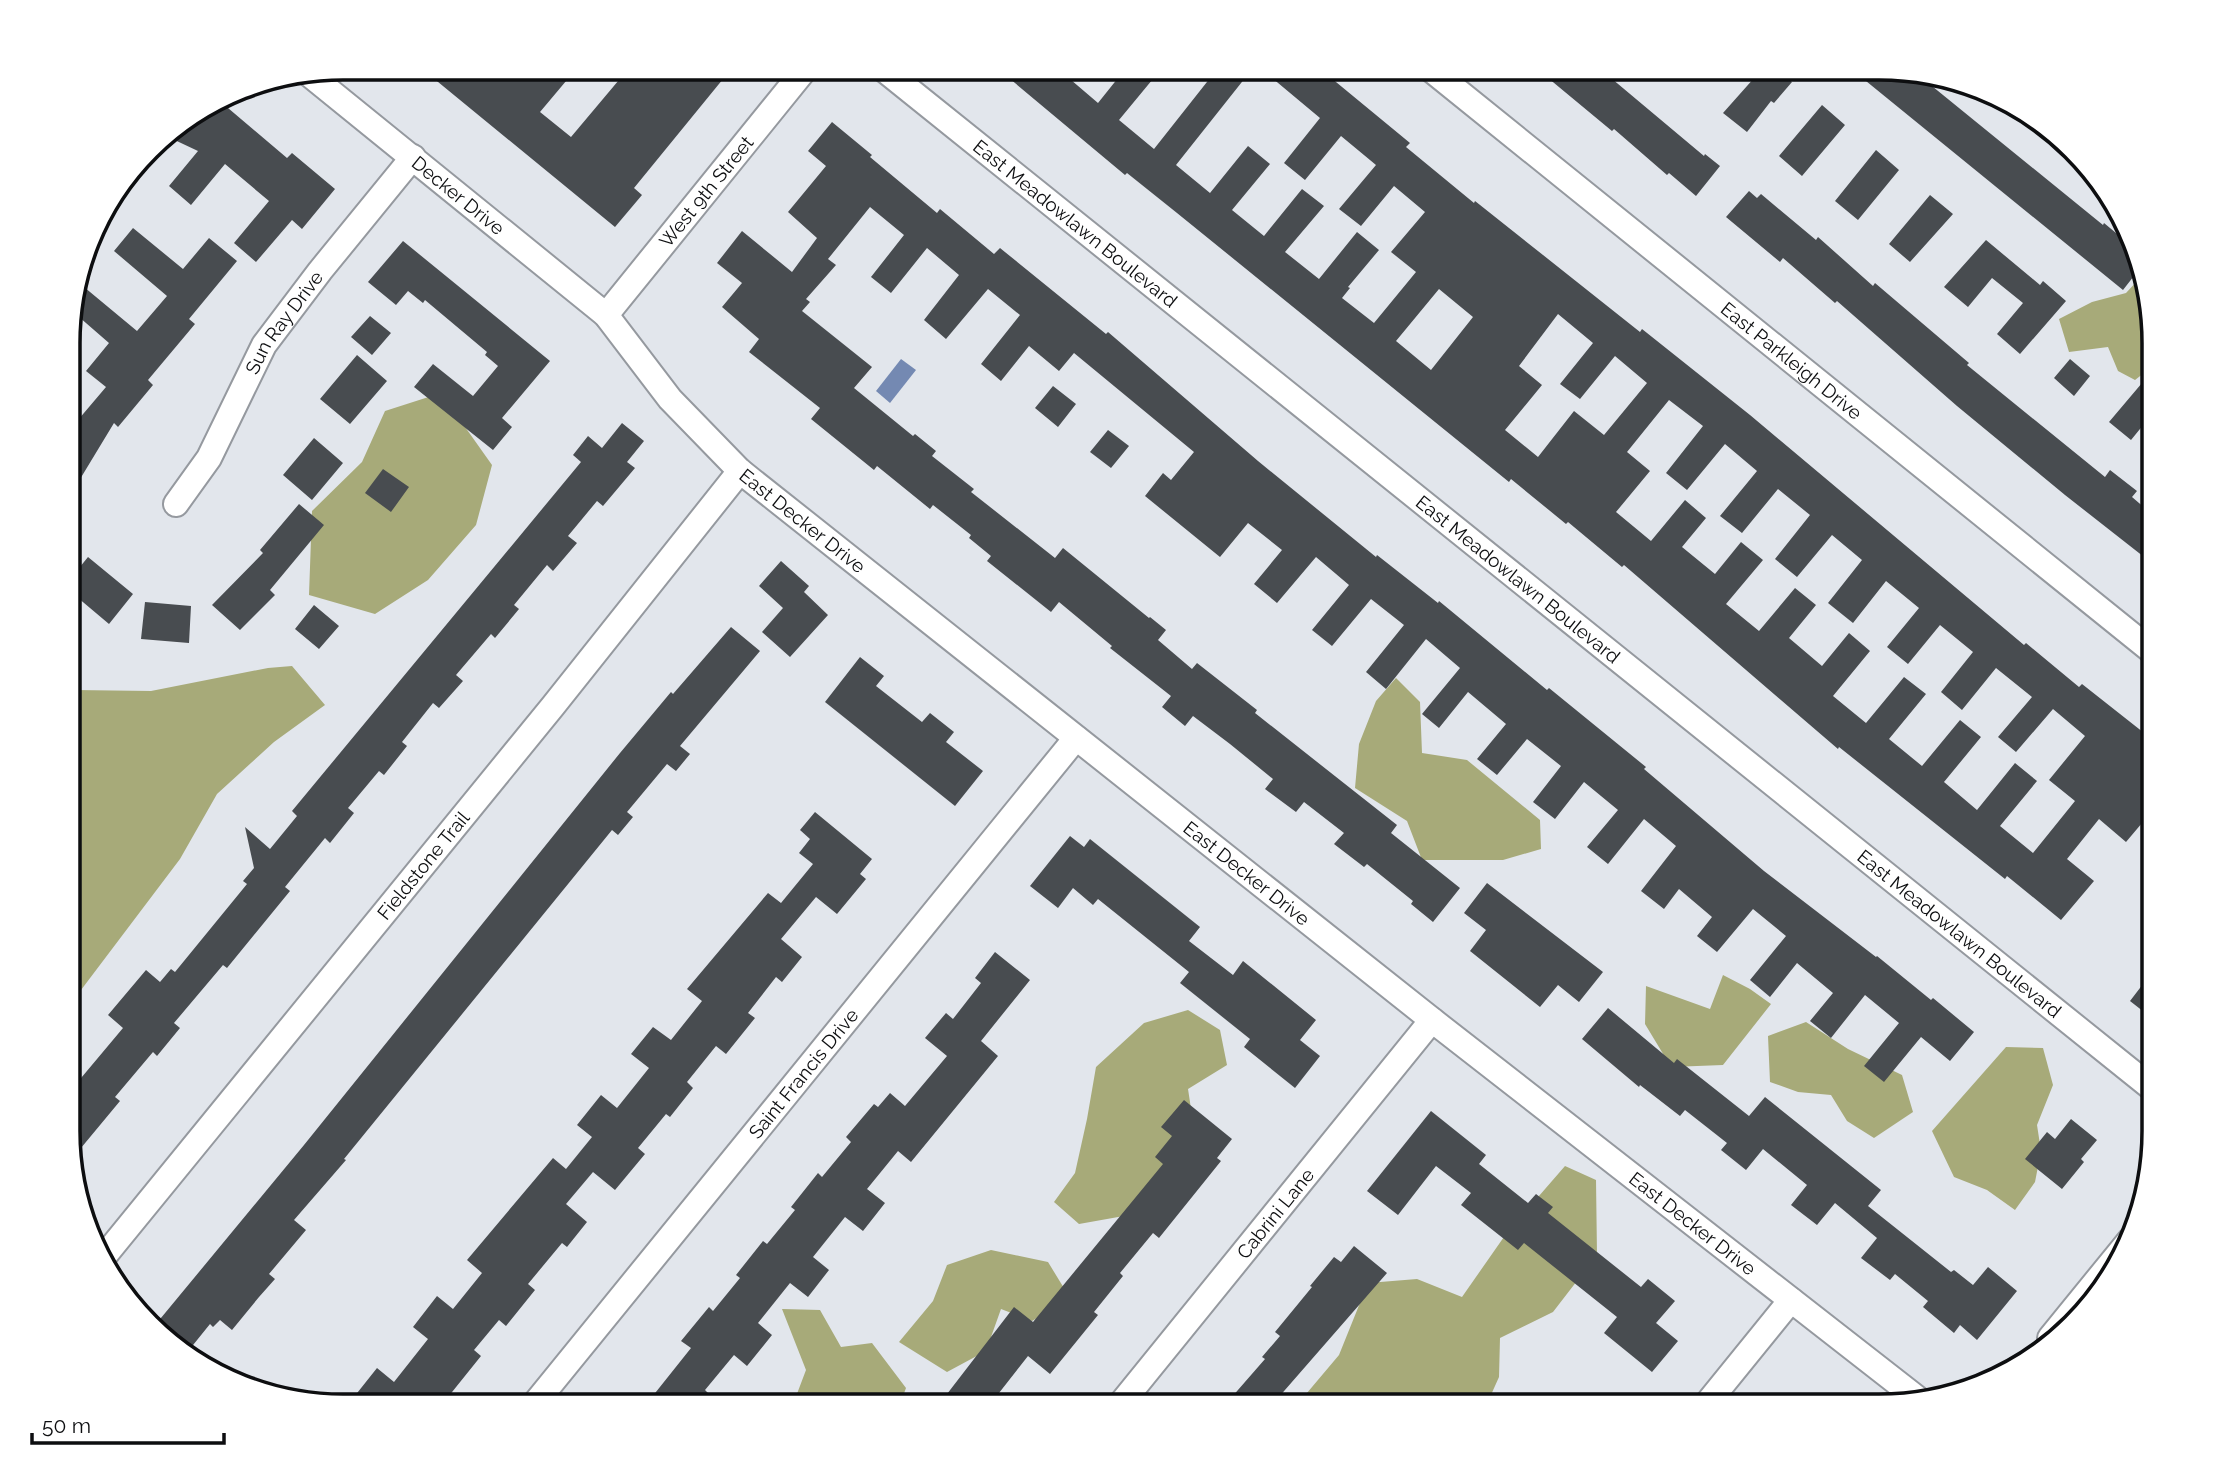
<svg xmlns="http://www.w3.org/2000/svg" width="2222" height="1475" font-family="Raleway,sans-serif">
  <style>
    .forest { fill: #a7aa79 }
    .water { fill: #7489b2 }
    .building { fill: #484c50; fill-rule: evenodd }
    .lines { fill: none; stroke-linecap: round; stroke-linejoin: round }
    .street-casing { stroke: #95999f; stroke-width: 28 }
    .street { stroke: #fff; stroke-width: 24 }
    .labels { text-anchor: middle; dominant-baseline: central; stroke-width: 7; stroke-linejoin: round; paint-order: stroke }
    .street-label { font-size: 19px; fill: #0d0e10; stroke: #fff }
    .rim { fill: none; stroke: #0d0e10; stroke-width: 3.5 }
  </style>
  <rect width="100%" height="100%" fill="#e2e6ec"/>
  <!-- forest -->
  <path class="forest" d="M2139,279L2153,326V366L2135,380L2118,371L2108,347L2069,352L2059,319L2092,302L2126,293Z
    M441,393L492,465L476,525L428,580L375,614L309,595L312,511L362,462L385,411Z
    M292,666L325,705L274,742L217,794L180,859L78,994L71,1015V674L74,690L151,691L268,668Z
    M1396,678L1420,702L1422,753L1467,760L1540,820L1541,849L1503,860H1422L1407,821L1355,788L1359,744L1376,701Z
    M1723,975L1750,989L1771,1004L1723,1065L1671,1067L1645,1024L1646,986L1710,1009Z
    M1188,1010L1220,1030L1227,1065L1188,1089L1195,1135L1135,1214L1079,1224L1054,1202L1075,1173L1087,1119L1096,1067L1144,1023Z
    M1806,1022L1848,1049L1902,1075L1913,1112L1874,1138L1847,1121L1831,1095L1798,1092L1770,1082L1768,1036Z
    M2006,1047L2043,1048L2053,1085L2037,1125L2041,1151L2035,1182L2015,1210L1987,1190L1954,1177L1932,1131Z
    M1565,1166L1596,1180L1597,1255L1553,1312L1500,1338L1499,1377L1486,1406H1296L1339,1355L1368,1283L1417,1279L1462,1297L1506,1234Z
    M991,1250L1048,1262L1070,1298L1032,1321L1001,1309L986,1351L947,1372L899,1342L933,1301L947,1265Z
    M782,1309L820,1310L841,1347L872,1343L906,1388L899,1407H792L806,1370Z"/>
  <!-- water -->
  <path class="water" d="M901,359L916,370L890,403L876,391Z"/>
  <!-- building -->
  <path class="building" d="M421,68H577L540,112L571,137L629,68H732L634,188L642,195L615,227Z
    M997,68H1057L1098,103L1126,68H1162L1119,120L1154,149L1218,68H1253L1176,165L1210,193L1248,146L1270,164L1232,210L1264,236L1302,189L1324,206L1285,252L1319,279L1357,232L1379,250L1348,287L1350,288L1342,298L1374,323L1416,272L1391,252L1425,212L1394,186L1361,226L1339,209L1376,165L1341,136L1305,180L1284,163L1320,118L1260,68H1319L1410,143L1406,147L1474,203L1475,201L1640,332L1642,329L1750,415L2024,645L2026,643L2079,687L2082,684L2153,740V810L2126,842L2099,819L2067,859L2094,881L2061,920L2007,876L2005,879L1839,747L1838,749L1624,565L1622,567L1568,522L1566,524L1511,479L1509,482L1177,213L1127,173L1125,175ZM1439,289L1473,317L1431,370L1396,341ZM1558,314L1593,343L1560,384L1580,399L1615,356L1647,383L1604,435L1574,411L1538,457L1505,430L1542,385L1519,366ZM1669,400L1703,426L1666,473L1687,490L1725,444L1757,471L1720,516L1742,533L1778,489L1810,515L1775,559L1797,577L1832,535L1862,560L1828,603L1853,623L1886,581L1919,608L1887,647L1908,664L1940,625L1973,652L1941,692L1962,710L1996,668L2032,697L1998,737L2016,752L2053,709L2085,736L2049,780L2075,801L2033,853L2000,826L2037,781L2015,763L1977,810L1944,782L1981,737L1960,720L1922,766L1889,739L1926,694L1904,677L1866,723L1833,696L1870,651L1849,633L1822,666L1789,638L1816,605L1795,588L1759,631L1726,604L1763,560L1741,542L1715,574L1682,547L1706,518L1685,500L1651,541L1616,512L1650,471L1627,452Z
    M1536,68H1599L1704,156L1705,154L1720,166L1696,196L1669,173L1667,175L1614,129L1612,131Z
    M1763,68H1776L1792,82L1774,103L1771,101L1747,132L1723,113Z
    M1850,68H1879L1931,77L1927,82L2103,225L2104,223L2128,243L2137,272L2123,290Z
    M216,103L228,108L287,158L292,153L335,189L302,229L292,220L256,262L234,243L269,201L225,164L191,205L169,186L198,151L164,135Z
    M1822,105L1845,125L1802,176L1779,156Z
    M832,122L872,155L870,157L937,213L940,209L994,254L1000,248L1106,334L1108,332L1258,461L1376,557L1377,555L1438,603L1439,601L1547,690L1549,688L1646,767L1644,769L1764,871L1876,957L1877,956L1931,1000L1933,998L1974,1032L1950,1061L1921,1037L1884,1082L1864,1066L1899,1023L1865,995L1831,1038L1810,1021L1833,993L1797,963L1770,997L1750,980L1786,936L1753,909L1717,952L1697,936L1712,917L1679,889L1664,909L1641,891L1676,846L1644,819L1608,864L1587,847L1618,810L1584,782L1555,819L1533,802L1561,766L1527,739L1497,775L1477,759L1506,724L1468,692L1439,728L1422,714L1460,668L1426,639L1386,689L1366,672L1404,625L1371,599L1332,646L1312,630L1349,585L1316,557L1277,603L1254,584L1282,550L1248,523L1220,557L1145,496L1163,473L1171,480L1194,452L1074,353L1059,371L1029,346L1001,381L981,364L1020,315L988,289L946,339L924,320L959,275L927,248L891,293L871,277L904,235L870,207L828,259L836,265L806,299L810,302L802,311L872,367L854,388L913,436L915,434L936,451L932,456L974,489L971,492L1055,558L1063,548L1149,618L1150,617L1166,630L1158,640L1192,669L1197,663L1257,710L1255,713L1397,825L1391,833L1460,888L1433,922L1411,904L1413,901L1367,864L1364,867L1334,844L1344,833L1304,802L1296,812L1265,789L1273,779L1230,744L1193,716L1185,726L1162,707L1171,696L1110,648L1112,646L1059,602L1051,612L987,561L991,556L969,538L971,535L933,505L930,509L877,466L874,470L811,419L820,408L749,352L759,339L722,307L742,283L717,263L742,231L792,272L817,238L788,212L826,166L808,151Z
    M1876,150L1899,170L1858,220L1835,201Z
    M1749,191L1757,198L1761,194L1816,240L1818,237L1873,286L1875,283L1969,363L1967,365L2105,477L2110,470L2137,491L2132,497L2153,515V564L2065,495L1957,406L1837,301L1835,303L1783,258L1780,262L1726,217Z
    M1930,195L1953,214L1910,262L1889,244Z
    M133,228L183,269L209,238L237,261L189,319L195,324L148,380L153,385L118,427L114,423L71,494V415L78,420L106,387L86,371L109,343L71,310L73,301L84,287L137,331L167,296L114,251Z
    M1986,240L2040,285L2043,281L2066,301L2020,354L1997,334L2023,303L1992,278L1968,307L1944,287Z
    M403,241L550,361L502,418L512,427L493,450L414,387L433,364L473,396L498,366L485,355L487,352L425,300L423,303L408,291L396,305L368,282Z
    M370,316L391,333L372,355L351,337Z
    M357,355L387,381L350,424L320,399Z
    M2070,359L2090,376L2074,396L2054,378Z
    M2153,370V413L2131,440L2109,422Z
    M1053,386L1076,404L1058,427L1035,408Z
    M622,423L644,441L627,462L635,468L603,506L597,501L568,536L577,543L553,571L547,565L514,605L519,609L495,638L491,634L456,675L463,681L439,708L433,703L402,742L407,746L384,775L379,771L348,808L354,813L330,843L325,838L285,887L290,891L227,968L223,965L174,1023L180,1028L157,1056L153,1052L115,1097L120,1101L71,1160V1090L123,1028L108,1015L146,970L160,982L171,969L175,972L247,884L243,881L254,868L245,827L270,849L297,816L292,811L581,462L573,455L588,436L602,448Z
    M1108,430L1129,446L1111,468L1090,452Z
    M314,438L343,463L312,500L283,475Z
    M383,469L409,487L391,512L365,493Z
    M299,504L324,525L270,590L275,595L240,630L212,605L263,553L260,550Z
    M88,557L133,594L109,624L71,592V578Z
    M781,561L809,586L804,592L828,615L790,657L762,632L783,608L759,586Z
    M145,602L191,606L189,643L141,639Z
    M314,605L339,626L319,649L295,629Z
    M731,627L760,651L680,746L690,754L676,771L667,764L627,812L633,817L618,835L612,830L344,1159L346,1160L294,1220L306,1230L269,1274L275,1279L259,1297L232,1330L220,1320L213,1327L210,1324L185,1355L156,1324L304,1145L620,753L671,692L673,694Z
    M860,657L884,676L876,686L922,722L930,713L954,732L946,742L983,771L955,806L825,702Z
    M815,812L872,859L860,874L866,879L837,914L816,897L781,939L802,957L782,982L776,977L748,1013L755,1018L726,1054L716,1046L687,1082L693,1088L670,1117L666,1114L638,1148L645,1154L615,1190L593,1172L566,1204L587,1222L567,1247L562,1243L528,1284L535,1290L506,1326L499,1320L474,1350L481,1356L440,1407H346L377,1368L394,1382L428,1339L413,1327L437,1296L453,1309L482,1273L467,1260L553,1158L566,1169L592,1137L577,1125L601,1095L617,1108L649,1068L631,1054L653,1027L671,1040L702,1001L687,989L768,893L781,903L813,864L799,853L810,839L800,830Z
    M1070,836L1084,847L1090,839L1200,927L1189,941L1233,975L1243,961L1316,1020L1300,1040L1320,1056L1295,1088L1244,1047L1250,1039L1180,983L1189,972L1098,899L1093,905L1073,888L1058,908L1030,886Z
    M1487,883L1603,972L1579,1002L1558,985L1540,1007L1470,951L1486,930L1464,913Z
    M995,952L1030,980L981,1041L998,1056L911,1162L898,1151L867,1189L885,1203L863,1231L845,1217L813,1257L829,1270L808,1297L790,1283L758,1323L772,1335L747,1366L734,1355L705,1390L709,1394L699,1407H644L691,1348L681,1341L709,1307L713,1311L740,1278L736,1275L763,1241L767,1244L795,1210L791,1207L818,1173L822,1177L851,1142L846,1137L874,1104L878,1107L890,1093L905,1106L947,1056L925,1038L946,1013L953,1019L981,983L975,978Z
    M2153,971V1019L2130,1001Z
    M1608,1008L1674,1063L1677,1059L1749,1116L1765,1097L1881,1190L1868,1206L1951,1272L1954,1270L1973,1285L1988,1267L2017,1291L1977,1340L1960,1325L1954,1333L1923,1307L1928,1301L1895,1274L1890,1280L1861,1258L1877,1238L1835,1203L1817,1225L1791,1205L1807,1185L1763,1149L1746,1170L1721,1150L1727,1143L1685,1110L1680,1116L1640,1085L1639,1087L1582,1039Z
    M1184,1100L1232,1139L1217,1158L1221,1161L1159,1238L1153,1233L1120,1273L1123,1276L1094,1312L1098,1315L1050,1374L1028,1356L988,1407H937L1014,1307L1033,1322L1163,1164L1155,1157L1172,1136L1161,1127Z
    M1431,1111L1486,1155L1479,1164L1528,1203L1536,1194L1553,1207L1548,1213L1641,1287L1648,1279L1675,1301L1656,1323L1678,1341L1652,1372L1604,1333L1617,1317L1524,1243L1518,1250L1461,1205L1471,1193L1436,1166L1398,1215L1367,1191Z
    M2071,1119L2097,1140L2081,1159L2084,1162L2062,1189L2025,1159L2047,1132L2055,1139Z
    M1354,1246L1387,1273L1271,1406H1224L1265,1359L1262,1357L1280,1336L1275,1332L1312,1287L1310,1286L1334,1257L1341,1262Z"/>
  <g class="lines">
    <defs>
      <g id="street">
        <path id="s1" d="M882,68L2153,1089"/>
        <path id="s2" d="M1429,68L2153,652"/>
        <path id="s3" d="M310,75L606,315L670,399L740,471L1432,1020L1918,1399"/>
        <path id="s4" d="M606,315L806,68"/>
        <path id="s5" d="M176,504L209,458L264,345L320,271L413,157"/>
        <path id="s6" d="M102,1259L553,706L740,471"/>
        <path d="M2050,1338L2129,1241"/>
        <path id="s7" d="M1119,1406L1432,1020"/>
        <path d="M1705,1406L1791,1300"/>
        <path id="s8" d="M532,1407L1076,738"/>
      </g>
    </defs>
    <!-- street casing -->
    <use href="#street" class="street-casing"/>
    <!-- street -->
    <use href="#street" class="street"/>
  </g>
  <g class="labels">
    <!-- street labels -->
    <g class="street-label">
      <text stroke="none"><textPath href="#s4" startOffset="159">West 9th Street</textPath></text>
      <text stroke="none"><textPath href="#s3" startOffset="191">Decker Drive</textPath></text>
      <text stroke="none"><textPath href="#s1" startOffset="248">East Meadowlawn Boulevard</textPath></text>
      <text stroke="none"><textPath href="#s5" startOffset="212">Sun Ray Drive</textPath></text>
      <text stroke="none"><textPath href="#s2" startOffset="466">East Parkleigh Drive</textPath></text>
      <text stroke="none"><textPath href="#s3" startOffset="667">East Decker Drive</textPath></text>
      <text stroke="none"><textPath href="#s1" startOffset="816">East Meadowlawn Boulevard</textPath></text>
      <text stroke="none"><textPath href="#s6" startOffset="508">Fieldstone Trail</textPath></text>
      <text stroke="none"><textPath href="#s3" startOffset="1234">East Decker Drive</textPath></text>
      <text stroke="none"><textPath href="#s1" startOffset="1382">East Meadowlawn Boulevard</textPath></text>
      <text stroke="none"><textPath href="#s8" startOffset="430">Saint Francis Drive</textPath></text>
      <text stroke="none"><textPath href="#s7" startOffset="248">Cabrini Lane</textPath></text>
      <text stroke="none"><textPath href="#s3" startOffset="1801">East Decker Drive</textPath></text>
    </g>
  </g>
  <!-- crop -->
  <path d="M0 0H2222V1475H0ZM343 80H1879A263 263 0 0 1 2142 343V1131A263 263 0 0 1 1879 1394H343A263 263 0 0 1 80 1131V343A263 263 0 0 1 343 80Z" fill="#fff" fill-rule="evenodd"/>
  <path class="rim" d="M343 80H1879A263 263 0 0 1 2142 343V1131A263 263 0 0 1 1879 1394H343A263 263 0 0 1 80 1131V343A263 263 0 0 1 343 80Z"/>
  <!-- scale -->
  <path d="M32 1433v10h192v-10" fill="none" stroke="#0d0e10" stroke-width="3.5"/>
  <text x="42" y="1433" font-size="21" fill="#0d0e10" stroke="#ffffff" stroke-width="5" paint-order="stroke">50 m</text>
</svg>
